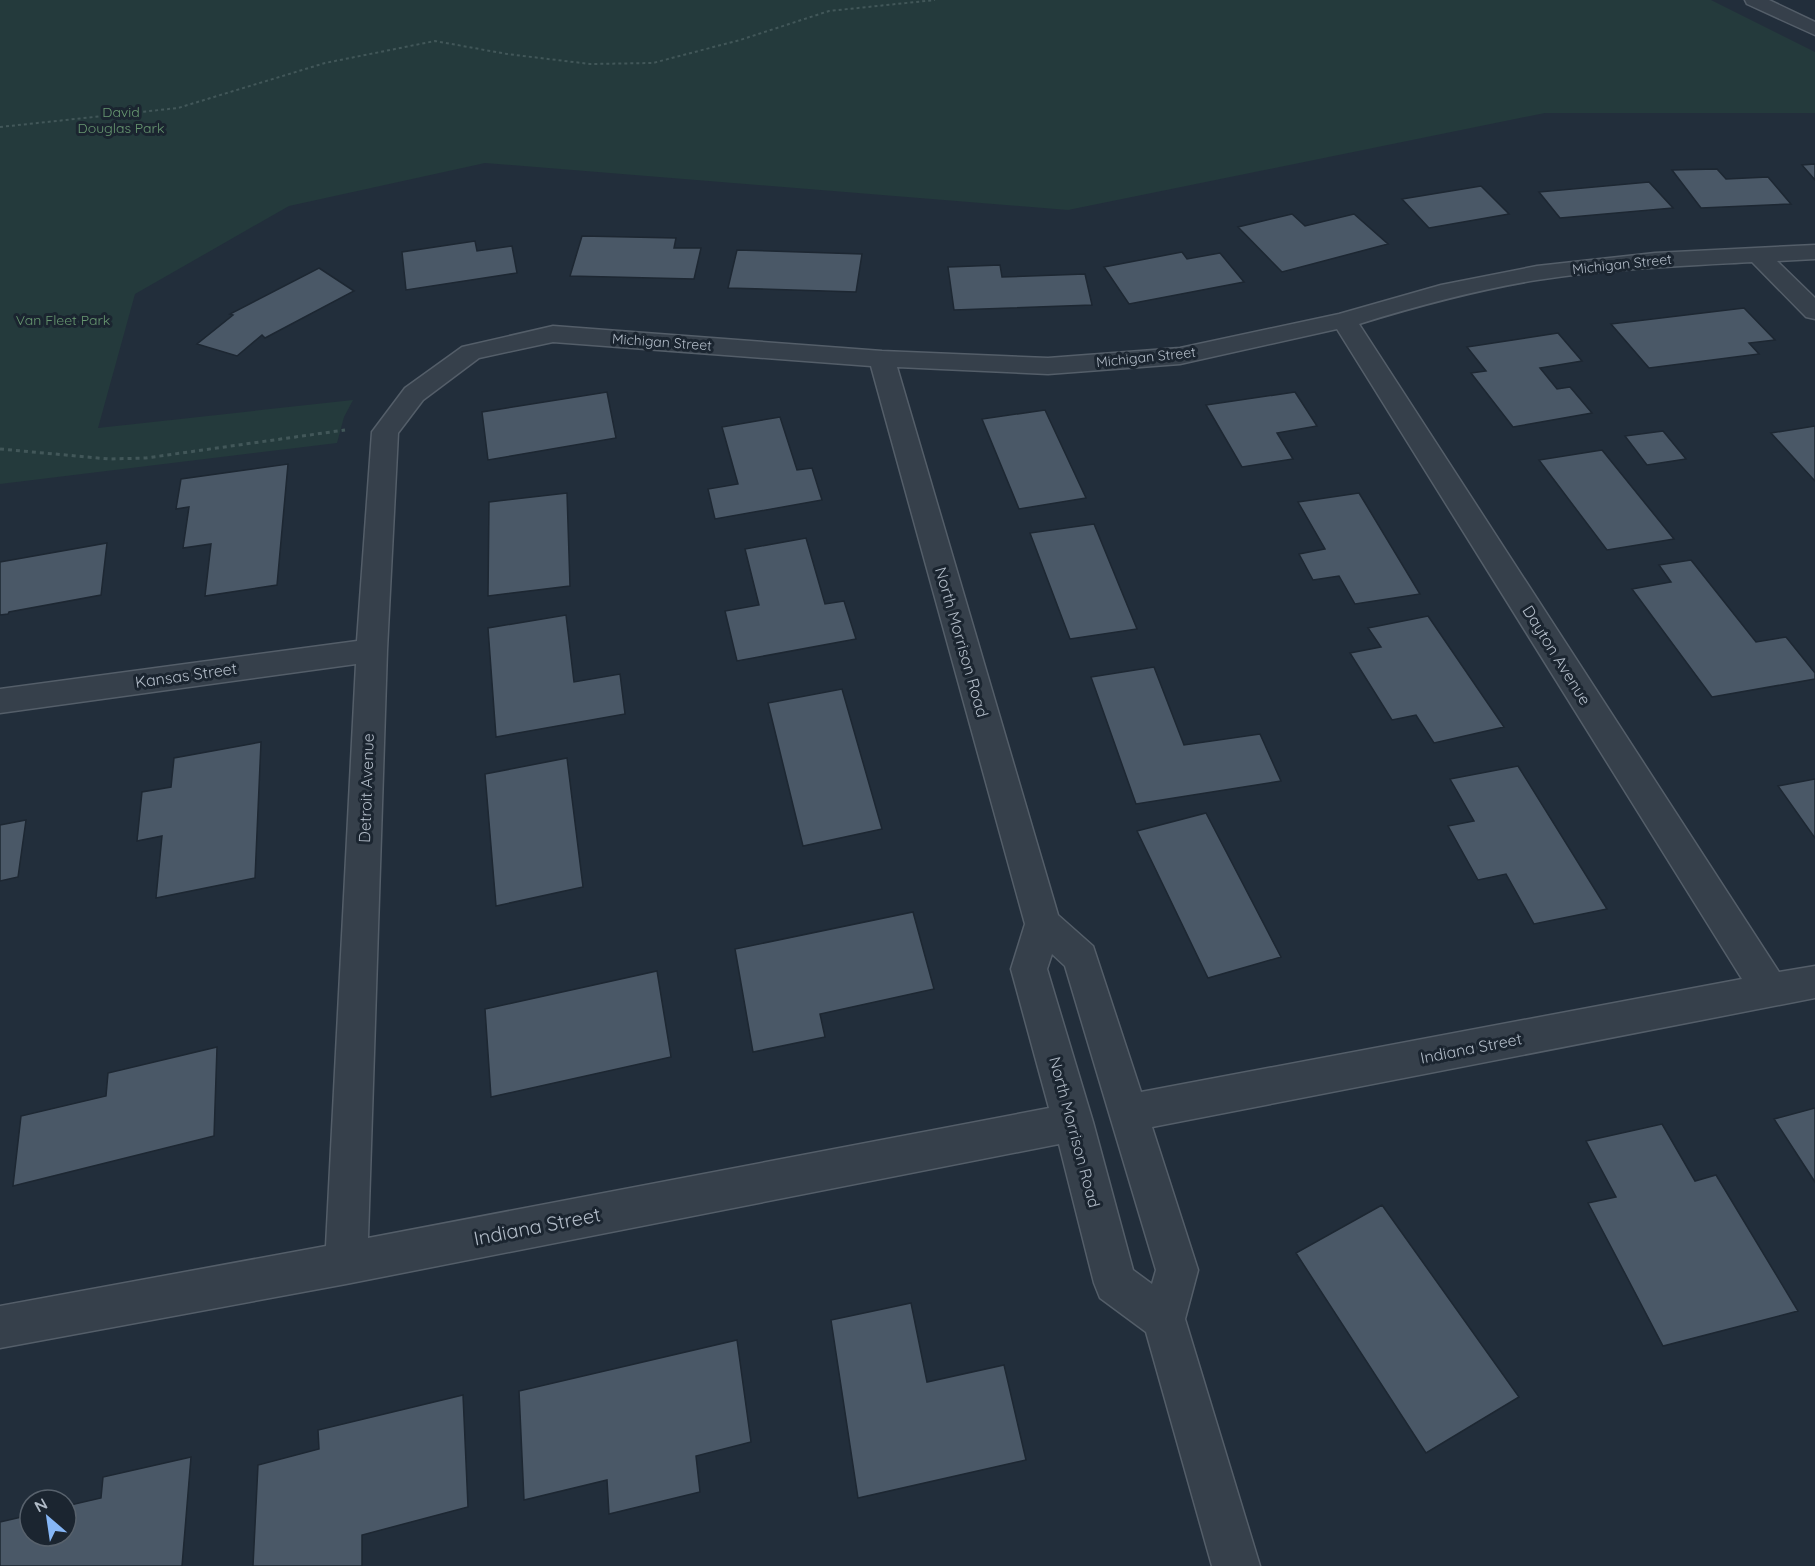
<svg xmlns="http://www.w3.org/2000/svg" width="1815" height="1566" font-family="Quicksand,sans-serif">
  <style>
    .green { fill: #243a3c }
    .building { fill: #4a5867; stroke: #1d2732; stroke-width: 1.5 }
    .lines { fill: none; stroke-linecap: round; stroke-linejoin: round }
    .minor-casing { stroke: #545e69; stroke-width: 3 }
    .path-far1 { stroke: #425759; stroke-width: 2; stroke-dasharray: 3 3; stroke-linecap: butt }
    .path { stroke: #425759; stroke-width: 3; stroke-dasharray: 4 4; stroke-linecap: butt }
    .minor { fill: #36404b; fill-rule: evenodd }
    .labels { text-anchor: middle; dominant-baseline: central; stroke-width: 6; stroke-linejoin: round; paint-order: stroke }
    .far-park-label { font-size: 14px; fill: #689871; stroke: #1b2530 }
    .far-street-label { font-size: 14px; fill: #b1bbc7; stroke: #1b2530 }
    .street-label { font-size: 16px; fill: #b1bbc7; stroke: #1b2530 }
    .near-street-label { font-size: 20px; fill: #b1bbc7; stroke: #1b2530 }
  </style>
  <rect width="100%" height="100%" fill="#222e3b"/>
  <!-- green -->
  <path class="green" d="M0,0H1711L1815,52V113H1545L1068,210L485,163L289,206L135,294L98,428L353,400L344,417L337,443L0,484Z"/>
  <!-- building -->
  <path class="building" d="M1815,164V180L1802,165Z
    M1717,169L1726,179L1768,177L1791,204L1701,208L1672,170Z
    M1649,182L1673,208L1560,218L1539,192Z
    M1481,186L1509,214L1429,228L1402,199Z
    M1292,214L1305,226L1354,214L1388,244L1282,272L1238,227Z
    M582,236L676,238L674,248H701L694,279L570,276Z
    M475,241L477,251L512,246L517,273L406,290L402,252Z
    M737,250L862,254L856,292L728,288Z
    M1182,252L1187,259L1220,253L1244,282L1129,304L1104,267Z
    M1000,265L1002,277L1085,274L1092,305L954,310L948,267Z
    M319,268L354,291L265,338L262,335L237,356L197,344L233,315L230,314Z
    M1744,308L1775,340L1749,343L1759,354L1649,368L1611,324Z
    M1558,333L1582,361L1540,368L1557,389L1570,387L1592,413L1513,427L1471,373L1486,371L1467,347Z
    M607,392L616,438L488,460L482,412Z
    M1295,392L1317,426L1277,433L1293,459L1242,467L1206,405Z
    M1045,410L1086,498L1019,509L982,419Z
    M780,417L797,470L812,468L822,500L715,519L708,489L738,484L722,427Z
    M1815,426V481L1771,433Z
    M1663,431L1686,459L1647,465L1625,436Z
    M1602,450L1674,539L1607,550L1539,460Z
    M288,464L277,585L205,596L211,544L183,548L189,507L176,509L181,479Z
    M567,493L570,586L488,596L489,502Z
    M1359,493L1420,594L1355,604L1339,576L1313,580L1299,554L1325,549L1298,502Z
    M1094,524L1137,629L1070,639L1030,533Z
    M806,538L825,604L844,601L856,639L737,661L725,611L759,605L745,549Z
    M107,543L101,595L9,612L8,614L0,615V562Z
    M1691,560L1756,642L1786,637L1815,673V679L1712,697L1632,589L1671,582L1659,565Z
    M566,615L574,682L620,674L625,714L496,737L488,628Z
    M1428,616L1504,727L1434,743L1416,715L1392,720L1350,653L1381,647L1368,628Z
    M1154,667L1184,745L1260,734L1281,781L1136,804L1091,677Z
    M842,689L882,829L803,846L768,703Z
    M261,742L255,878L156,898L162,836L137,841L142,792L171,787L174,758Z
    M567,758L583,887L496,906L485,774Z
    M1518,766L1607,909L1534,924L1506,874L1478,880L1448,826L1474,821L1450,779Z
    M1815,779V838L1778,786Z
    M1206,813L1281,957L1208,978L1137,831Z
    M26,820L18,877L0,881V825Z
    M913,912L934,989L820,1014L825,1037L753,1052L735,949Z
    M657,971L671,1057L491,1097L485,1009Z
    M217,1047L214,1136L13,1186L21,1116L106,1096L108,1073Z
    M1815,1108V1182L1774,1119Z
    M1662,1124L1695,1181L1716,1175L1798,1311L1663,1346L1588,1203L1616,1197L1586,1141Z
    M1382,1205L1519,1397L1426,1453L1296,1253Z
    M911,1303L927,1382L1004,1365L1026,1460L858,1498L831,1320Z
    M737,1340L751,1442L696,1456L700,1492L609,1514L607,1480L524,1500L519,1391Z
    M463,1395L468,1507L362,1535V1566H253L258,1465L319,1449L318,1430Z
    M191,1457L182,1566H0V1522L30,1515V1536H66V1506L101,1498L103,1477Z"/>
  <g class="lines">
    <defs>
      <path id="minor" d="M1745,0H1769L1815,22V35L1747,4Z
        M1815,245V259L1777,261L1815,298V319L1806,317L1752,262C1680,266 1608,269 1537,280C1476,290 1417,306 1359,324L1779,972L1815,966V998L1152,1127L1198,1270L1185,1319L1260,1566H1212L1146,1332L1100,1298L1094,1283L1059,1144L346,1284L0,1348V1306L326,1246L356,664L0,713V689L357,641L372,432L405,388L462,347L553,326L882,351L1048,358L1180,348L1339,314L1441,285L1537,266L1655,253ZM1337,329L1742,979L1141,1092L1093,946L1058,915L897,367L1048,374L1180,364ZM553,342L871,366L1025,924L1011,969L1049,1108L368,1238L387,650L398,433L423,400L479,358ZM1052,954L1065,966L1156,1270L1152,1284L1133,1270L1093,1122L1047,969Z"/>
    </defs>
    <!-- minor casing -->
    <use href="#minor" class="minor-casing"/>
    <!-- path-far1 -->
    <path class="path-far1" d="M0,127L178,108L325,63L435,41L507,54L590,64L653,63L740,40L829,11L935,0"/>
    <!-- path -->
    <path class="path" d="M0,449L109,459L146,458L345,430"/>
    <!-- minor -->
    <use href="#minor" class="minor"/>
  </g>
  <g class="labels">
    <!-- far-park labels -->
    <g class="far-park-label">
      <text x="121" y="112">David<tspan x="121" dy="16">Douglas Park</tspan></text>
      <text x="63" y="320">Van Fleet Park</text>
    </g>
    <!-- far-street labels -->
    <g class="far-street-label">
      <text transform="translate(1622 264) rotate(-6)">Michigan Street</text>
      <text transform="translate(662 342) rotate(4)">Michigan Street</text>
      <text transform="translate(1146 357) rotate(-6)">Michigan Street</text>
    </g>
    <!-- street labels -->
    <g class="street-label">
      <text transform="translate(962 642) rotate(74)">North Morrison Road</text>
      <text transform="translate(1557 655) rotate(58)">Dayton Avenue</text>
      <text transform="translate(186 675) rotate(-8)">Kansas Street</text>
      <text transform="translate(366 788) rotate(-88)">Detroit Avenue</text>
      <text transform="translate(1471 1048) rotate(-11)">Indiana Street</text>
      <text transform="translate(1075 1132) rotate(75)">North Morrison Road</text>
    </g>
    <!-- near-street labels -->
    <g class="near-street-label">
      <text transform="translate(537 1226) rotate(-11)">Indiana Street</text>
    </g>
  </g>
  <!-- north arrow -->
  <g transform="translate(48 1518) rotate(331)"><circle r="28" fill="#1b2530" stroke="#57616c" stroke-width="1.5"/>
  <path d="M0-4.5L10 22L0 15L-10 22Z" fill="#86b7f7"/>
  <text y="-9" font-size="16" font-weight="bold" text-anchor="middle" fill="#b1bbc7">N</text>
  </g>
</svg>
